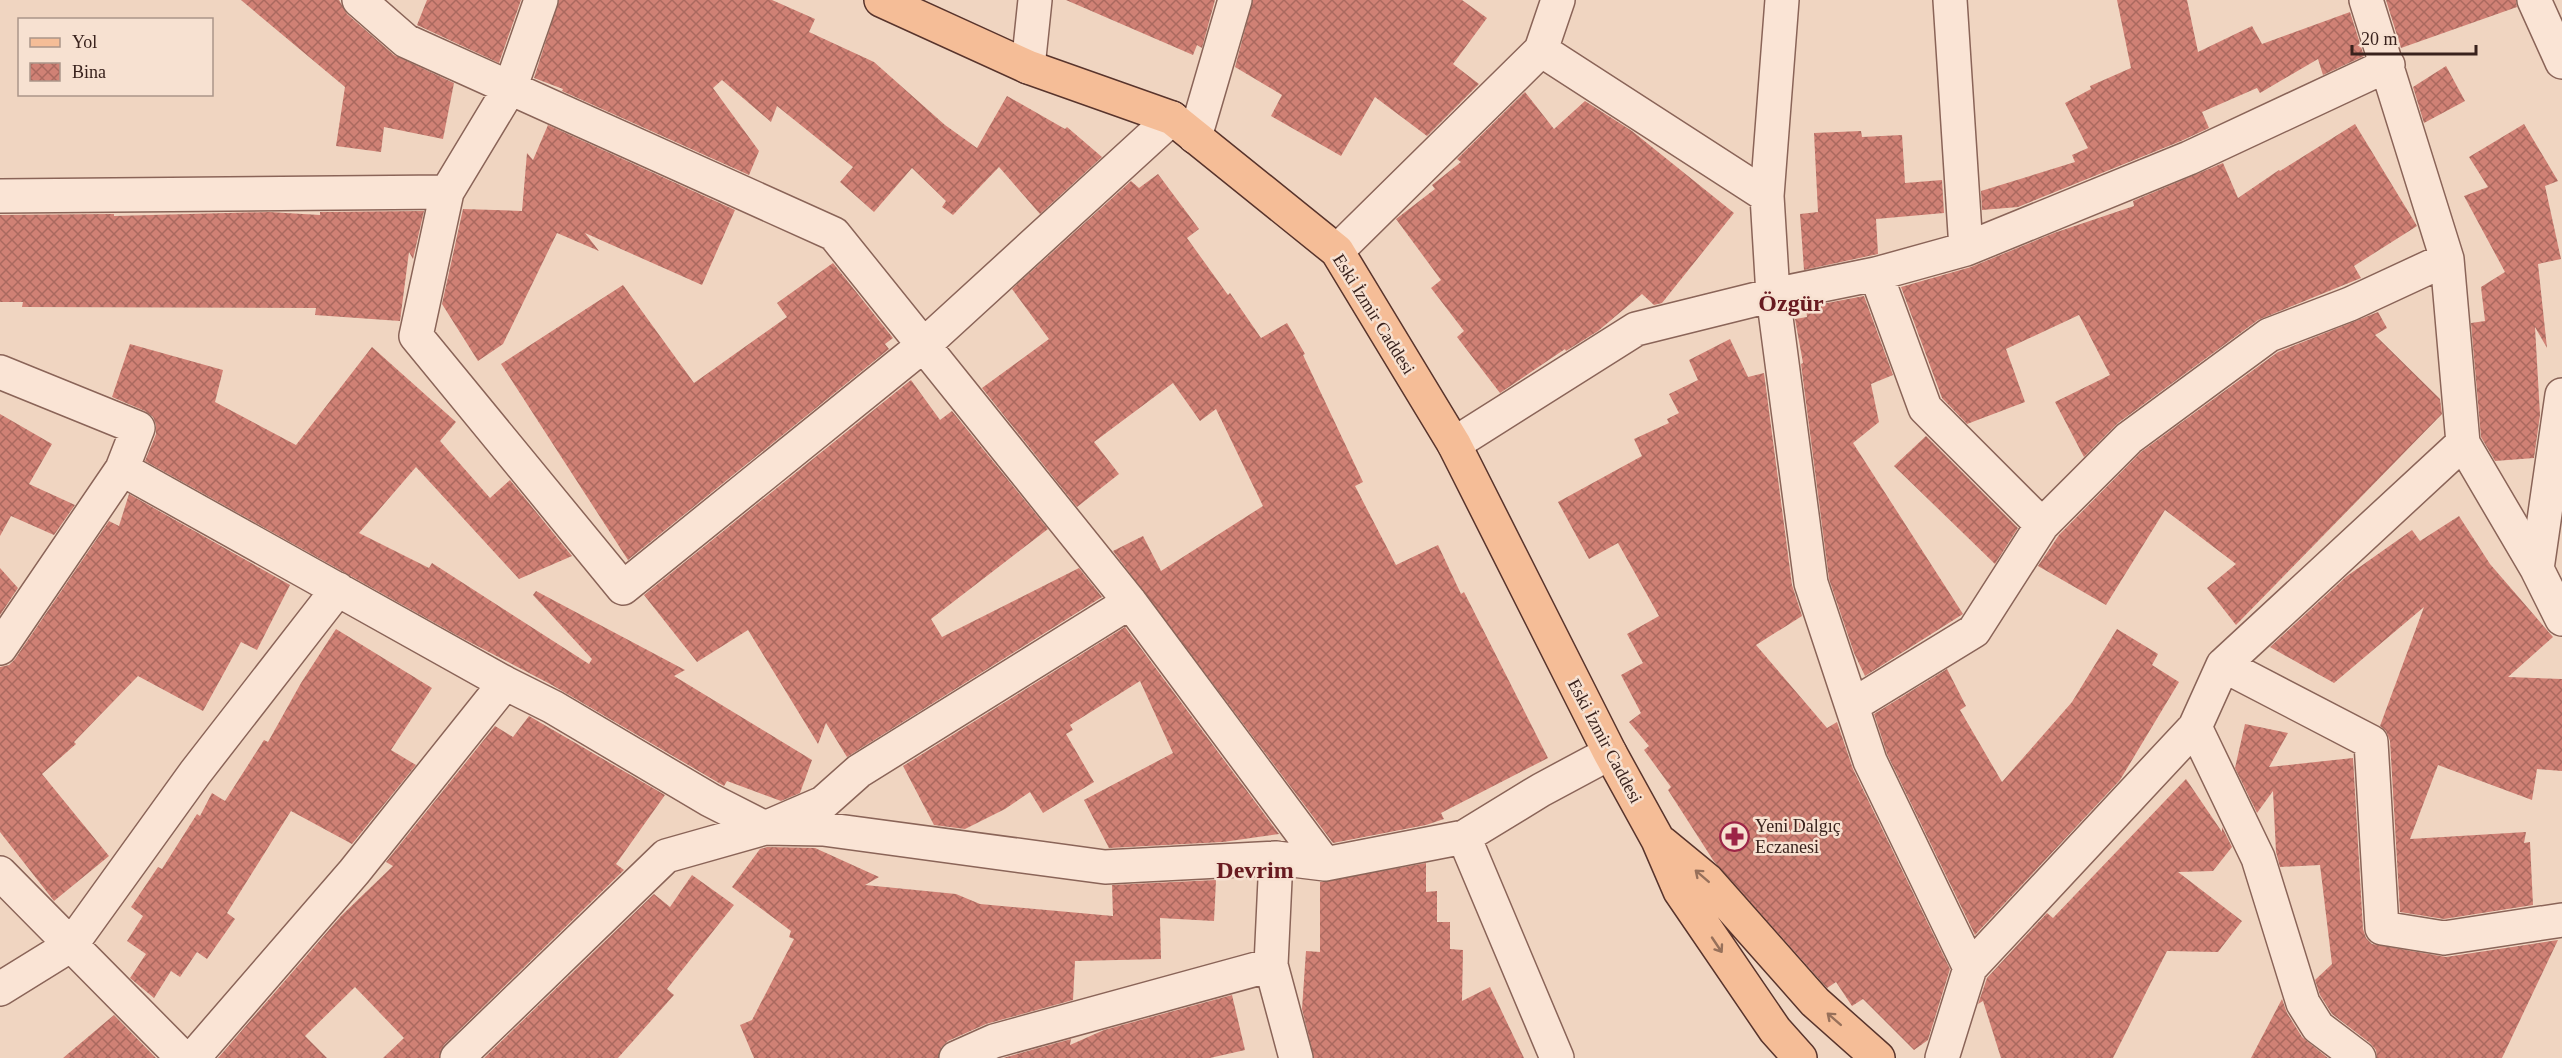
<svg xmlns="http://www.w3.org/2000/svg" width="2562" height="1058" font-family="'Times New Roman',serif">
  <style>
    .building { fill: url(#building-cross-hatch) }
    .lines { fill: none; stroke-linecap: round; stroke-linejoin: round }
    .minor-casing { stroke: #8a6458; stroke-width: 36 }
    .primary-casing { stroke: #58342c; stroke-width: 36 }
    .minor { stroke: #fae4d5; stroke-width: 33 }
    .primary { stroke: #f5bd97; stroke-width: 33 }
    .oneway { stroke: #97705a }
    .labels { text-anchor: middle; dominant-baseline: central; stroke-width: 5; stroke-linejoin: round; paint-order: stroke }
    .street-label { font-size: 18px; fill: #39221d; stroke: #f7e1d1 }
    .poi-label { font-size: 18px; fill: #39221d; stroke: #f7e1d1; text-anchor: start }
    .district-label { font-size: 24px; font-weight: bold; fill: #681a20; stroke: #f7e1d1 }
  </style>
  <defs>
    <pattern id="building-cross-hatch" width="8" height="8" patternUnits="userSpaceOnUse" patternTransform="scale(1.5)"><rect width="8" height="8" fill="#d08175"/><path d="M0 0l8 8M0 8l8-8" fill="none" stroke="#aa695f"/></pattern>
  </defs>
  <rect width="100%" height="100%" fill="#f0d5c1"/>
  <!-- building -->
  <path class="building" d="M241,0H339L347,14L394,55L454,83L443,139L384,127L381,152L336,146L345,87Z
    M427,0H521L499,63L417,25Z
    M559,0H772L815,19L809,32L874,62L945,125L977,148L1007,96L1065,129L1067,127L1102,157L1040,214L999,167L953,215L942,207L946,201L912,168L874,212L840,182L853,167L777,106L771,122L722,80L713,88L759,151L749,175L562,91L563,89L534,78Z
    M1066,0H1215L1202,48L1197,45L1193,55Z
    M1253,0H1462L1487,18L1453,64L1479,84L1427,136L1375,97L1341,156L1271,116L1282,95L1235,67Z
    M2117,0H2187L2198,52L2252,26L2262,44L2350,12L2364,56L2323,75L2318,59L2260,93L2257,88L2202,112L2209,128L2181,141L2018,207L1982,210L1981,191L2075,162L2072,155L2088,148L2065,103L2091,89L2090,86L2131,68Z
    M2386,0H2516L2517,7L2401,48Z
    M2446,66L2465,101L2424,123L2413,87Z
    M1525,92L1554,129L1585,101L1632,131L1734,213L1662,303L1654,305L1642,294L1598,331L1566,351L1565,349L1500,393L1457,337L1464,331L1431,288L1441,280L1396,219L1435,189L1432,185L1461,162L1457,159Z
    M2355,124L2417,226L2354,266L2361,278L2258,320L2118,423L2084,457L2055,402L2110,375L2079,315L2006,349L2025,402L1967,424L1942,398L1901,287L1971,267L2054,233L2134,206L2133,201L2223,163L2238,198L2279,170L2280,171Z
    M2524,124L2558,181L2545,186L2561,259L2538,264L2547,348L2535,327L2540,415L2534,458L2495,461L2481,437L2471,323L2485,321L2481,287L2505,272L2464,196L2488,187L2469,157Z
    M548,125L735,210L702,285L585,233L599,251L557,233L503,344L478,361L442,304L463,209L522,211L527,153L533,160Z
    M1861,131L1862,137L1902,135L1905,183L1942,180L1944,213L1876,219L1878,254L1804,270L1800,214L1818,212L1814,133Z
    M1158,174L1199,229L1187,238L1228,295L1230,293L1261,338L1287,323L1305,354L1303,355L1363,482L1355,486L1396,565L1438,545L1461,594L1464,592L1548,758L1441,813L1444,819L1426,825L1333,843L1113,551L1143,536L1161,571L1263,506L1216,409L1200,421L1173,383L1094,442L1119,474L1077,507L982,388L1049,339L1012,289L1131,181L1139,188Z
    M424,211L413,259L409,252L400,321L315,315L316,308L22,307L23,302H0V215L114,214V216L269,212L320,215V212Z
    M833,263L893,338L885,344L889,349L628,560L501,364L623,285L694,383L787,317L777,303Z
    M1864,296L1893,375L1871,384L1879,422L1853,443L1963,614L1865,676L1854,653L1829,579L1801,364L1803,363L1795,319L1807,317L1806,307Z
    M2378,312L2387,328L2375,335L2440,399L2442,414L2236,625L2207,588L2236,564L2165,510L2106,605L2038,566L2059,535L2141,452L2278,352Z
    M1730,339L1748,377L1764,373L1792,585L1802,616L1756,645L1827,728L1837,722L1853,769L1950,969L1928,1040L1914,1050L1863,999L1852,1006L1836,982L1827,988L1713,860L1668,790L1671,787L1644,750L1649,746L1629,722L1641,713L1621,675L1643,663L1627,634L1659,616L1618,543L1589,559L1558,502L1642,456L1634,439L1669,423L1667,419L1679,413L1669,394L1698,380L1689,360Z
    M130,344L223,370L215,402L296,445L372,347L456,422L440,441L490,498L510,480L572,556L519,579L416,467L359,533L429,568L432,563L589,664L592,659L533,595L536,591L685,670L674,676L812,760L800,793L781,801L727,781L724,786L552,685L460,637L145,461L156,434V425L153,417L145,411L112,397Z
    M911,380L940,420L952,411L1048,529L931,619L942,637L1079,568L1102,597L847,757L826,723L818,744L748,630L697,662L644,595Z
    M0,414L52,444L29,484L75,505L54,535L11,516L0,536Z
    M1926,436L2018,528L1995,564L1894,466Z
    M129,494L290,585L257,650L241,642L203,711L138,676L74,742L76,744L42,774L109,856L54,901L0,832V667L9,665L15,659L109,521L119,526Z
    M2459,516L2490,564L2553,637L2508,677L2562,679V771L2537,769L2532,800L2438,765L2410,839L2526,832L2524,843L2530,842L2533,905L2444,919L2400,912L2390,741L2386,731L2380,726L2424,607L2334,683L2270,647L2347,576L2412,530L2420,541Z
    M0,568L18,588L0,615Z
    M1125,627L1279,834L1223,842L1109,848L1084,800L1173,753L1140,681L1070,725L1073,730L1066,734L1094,782L1043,813L1030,792L1005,809L965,829L934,825L903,766Z
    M336,629L432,688L391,750L416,765L352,844L291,811L227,913L235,919L207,959L197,952L180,977L171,971L154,998L130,978L146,954L127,941L143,916L131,907L158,867L162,869L197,814L200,816L212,793L225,801L264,740L268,742L301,683Z
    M2117,629L2158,654L2152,665L2179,682L2120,780L1975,935L1887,754L1874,714L1947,669L1966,706L1960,710L2002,782L2072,702Z
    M529,716L665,795L616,864L624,870L444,1045L439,1058H383L404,1038L355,987L305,1036L327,1058H218L341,916L393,866L386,862L495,726L513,737Z
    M2245,724L2288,733L2269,767L2353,758L2363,929L2366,938L2372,944L2446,957L2558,940L2502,1058H2377L2376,1050L2370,1043L2332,1014L2320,995L2315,980L2332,964L2320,865L2280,867L2276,852L2273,791L2257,813L2235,768Z
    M2186,779L2222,832V827L2232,847L2213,871L2178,872L2242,921L2218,952L2167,951L2113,1058H2001L1983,1001L1978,1004L1987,978L2047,913L2053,918Z
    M767,847L815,848L879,877L865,885L956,894L980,904L1113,916L1112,885L1216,880L1214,921L1160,918L1161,959L1075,961L1073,1000L986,1024L948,1041L941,1048L938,1058H754L740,1025L752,1020L794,939L789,937L791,931L732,887L760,849Z
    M1426,863V892L1437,891V922H1450V949L1463,950L1462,1001L1490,987L1524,1058H1314L1302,1009L1306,951L1320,952V882Z
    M692,875L734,905L667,989L674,995L618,1058H484L654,894L670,907Z
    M1232,995L1245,1050L1210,1058H1003L1071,1039L1070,1045L1104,1030Z
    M2282,999L2287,1013L2302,1037L2328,1058H2251Z
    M114,1015L156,1058H63Z"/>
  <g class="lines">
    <defs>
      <path id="minor" d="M359,0L406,41L834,234L1130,602L1325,864
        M541,0L511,86L447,192L416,336L623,588L925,344L1172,118
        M1782,0L1767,196L1773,295L1811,583L1870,761L1970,968
        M1950,0L1966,249
        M2534,0L2562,62
        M1541,50L1767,196
        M1028,67L1035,0
        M1195,137L1235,0
        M0,196L447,192
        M1337,251L1541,50L1558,0
        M1876,274L1925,408L2042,525
        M0,372L138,428L122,469L505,683L553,707L710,800L765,828L823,829L1105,867L1276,858L1325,864L1464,837L1541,790L1610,753
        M2463,443L2537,569L2562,619
        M1454,444L1636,329L1773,295L1876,274L1966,249L2189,158L2388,65
        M2537,569L2562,395
        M0,648L122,469
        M2223,665L2371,742L2382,928L2444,938L2562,920
        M1853,705L1974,631L2042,525L2129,438L2269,335L2350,304L2447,259
        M2195,727L2258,858L2303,1003L2318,1027L2359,1058
        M1464,837L1557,1058
        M1276,858L1271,965L1296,1058
        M0,873L183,1058
        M0,989L71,945L195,773L338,589
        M193,1058L354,872L505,683
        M457,1058L666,856L765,828L823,803L859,771L1130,602
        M956,1058L994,1041L1271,965
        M1942,1058L1970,968L2195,727L2223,665L2463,443L2447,259L2366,0"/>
      <path id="primary" d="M881,0L1028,67L1172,118L1337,251L1454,444L1610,753L1658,840L1680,891L1775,1030L1800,1058
        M1662,843L1707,880L1815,1002L1878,1058"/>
    </defs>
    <!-- minor casing -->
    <use href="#minor" class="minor-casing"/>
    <!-- primary casing -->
    <use href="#primary" class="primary-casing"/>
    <!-- minor -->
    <use href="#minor" class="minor"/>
    <!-- primary -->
    <use href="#primary" class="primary"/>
  </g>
  <!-- one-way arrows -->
  <defs><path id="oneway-shaft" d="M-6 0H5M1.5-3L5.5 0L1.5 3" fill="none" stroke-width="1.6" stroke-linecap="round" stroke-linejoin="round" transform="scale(1.5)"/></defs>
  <g class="oneway">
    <use href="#oneway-shaft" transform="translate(1702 876) rotate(-139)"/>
    <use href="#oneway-shaft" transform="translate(1717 945) rotate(56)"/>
    <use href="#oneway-shaft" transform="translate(1834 1019) rotate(-139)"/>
  </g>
  <!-- icons -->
  <defs>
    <symbol id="pharmacy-ring" viewBox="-11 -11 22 22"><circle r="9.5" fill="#f7e1d1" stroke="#9c2547" stroke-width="1.5"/><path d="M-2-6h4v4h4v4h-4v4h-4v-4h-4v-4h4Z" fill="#9c2547"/></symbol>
  </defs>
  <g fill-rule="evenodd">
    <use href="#pharmacy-ring" x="1718" y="820" width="33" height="33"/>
  </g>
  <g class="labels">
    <!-- street labels -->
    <g class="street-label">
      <text transform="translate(1374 314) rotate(58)">Eski İzmir Caddesi</text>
      <text transform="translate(1605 741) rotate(62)">Eski İzmir Caddesi</text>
    </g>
    <!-- poi labels -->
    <g class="poi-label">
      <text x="1755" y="826">Yeni Dalgıç<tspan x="1755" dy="21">Eczanesi</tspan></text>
    </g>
    <!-- district labels -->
    <g class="district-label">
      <text x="1791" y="303">Özgür</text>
      <text x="1255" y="870">Devrim</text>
    </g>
  </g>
  <!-- legend -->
  <rect x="18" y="18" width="195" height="78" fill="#f7e1d1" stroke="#ab9589" stroke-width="1.5"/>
  <rect x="30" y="38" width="30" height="9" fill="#f5bd97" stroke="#ab9589" stroke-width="1.5"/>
  <text x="72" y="48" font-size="18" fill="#39221d">Yol</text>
  <rect x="30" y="63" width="30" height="18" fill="url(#building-cross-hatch)" stroke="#ab9589" stroke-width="1.5"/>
  <text x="72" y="78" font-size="18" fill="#39221d">Bina</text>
  <!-- scale -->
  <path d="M2352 45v9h124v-9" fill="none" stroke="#39221d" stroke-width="3"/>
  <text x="2361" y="45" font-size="18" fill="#39221d" stroke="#f7e1d1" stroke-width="4.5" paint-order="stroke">20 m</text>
</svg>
